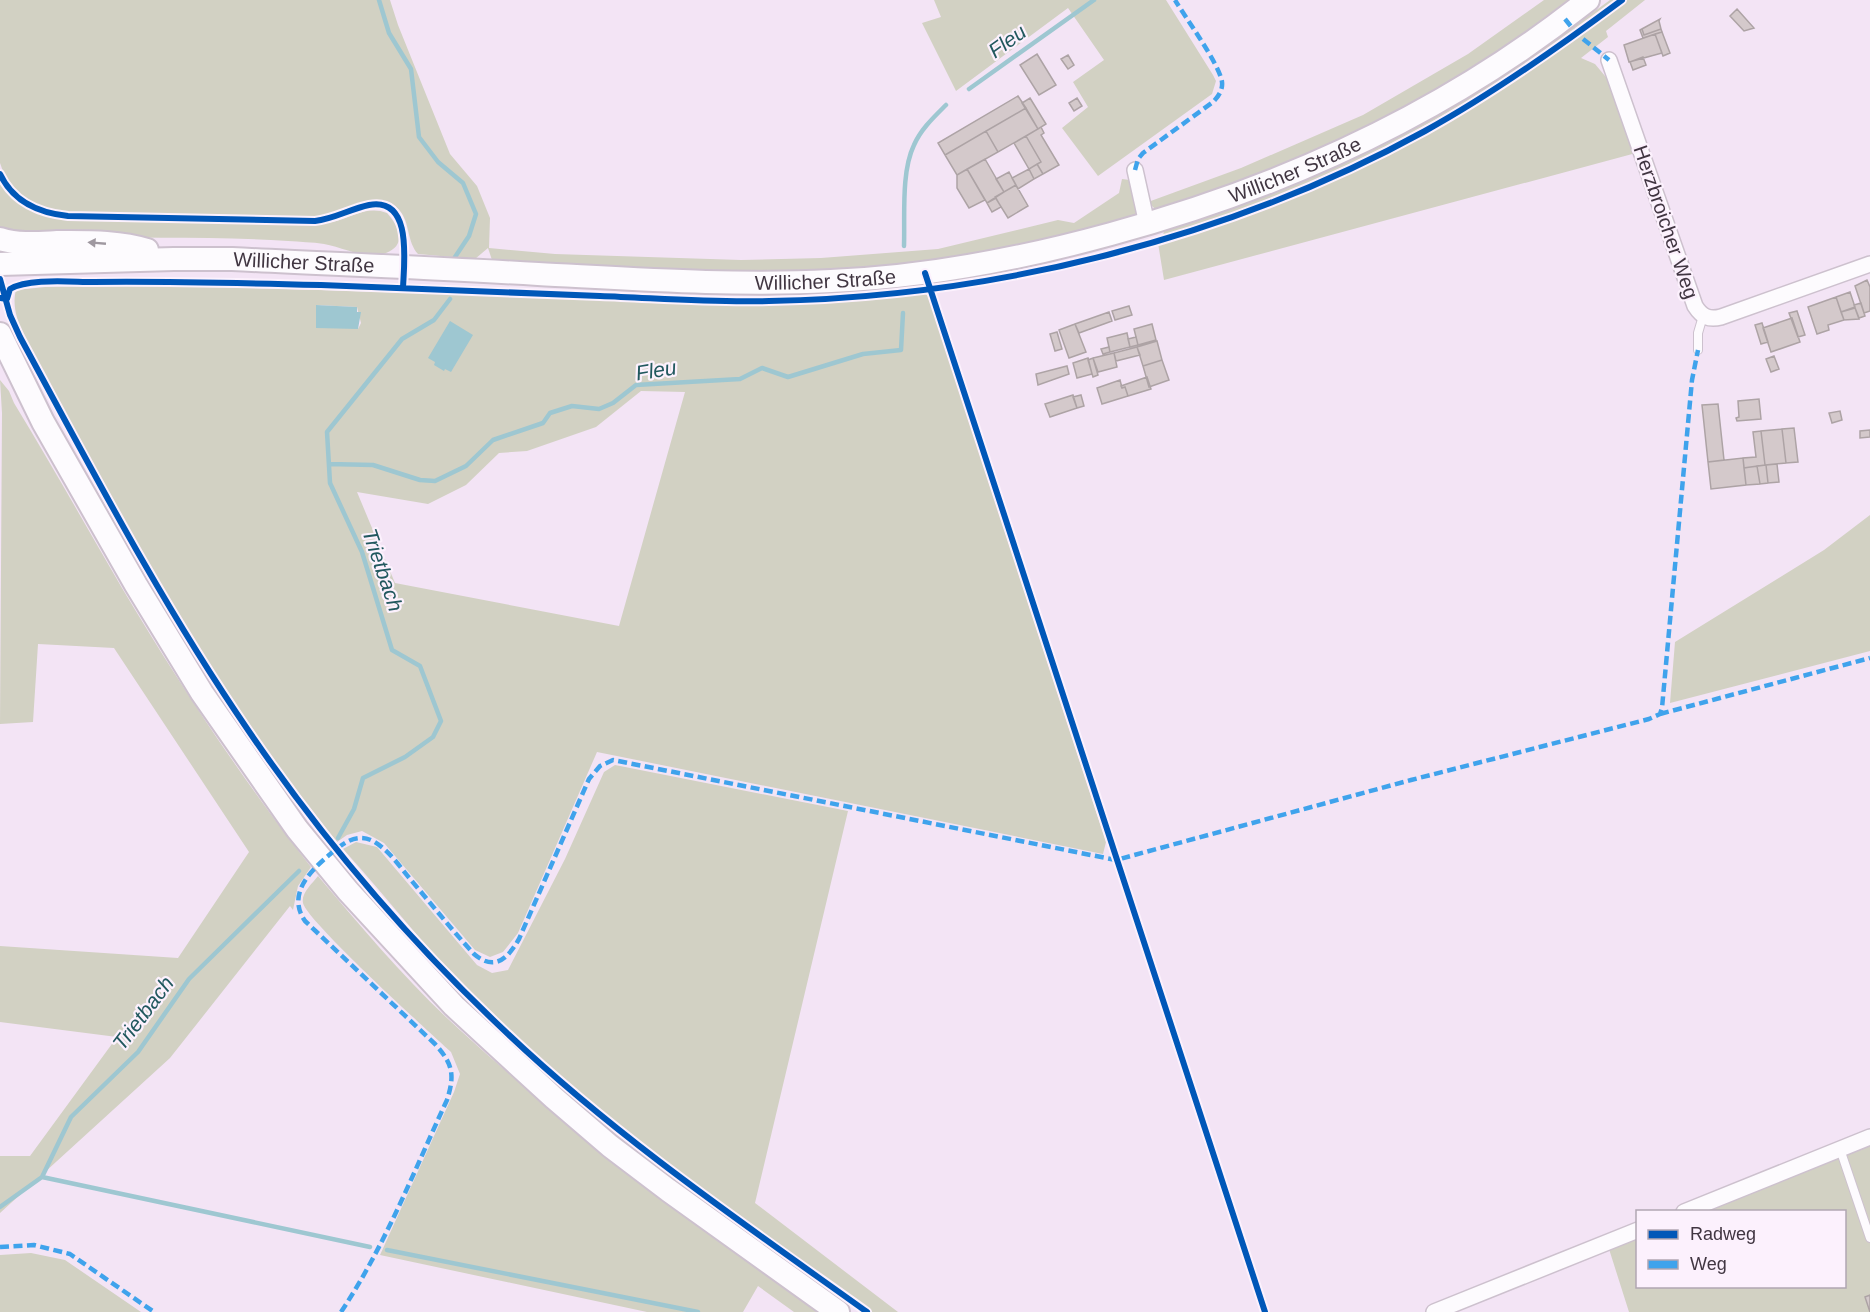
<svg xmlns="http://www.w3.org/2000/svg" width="1870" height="1312" font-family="Arial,sans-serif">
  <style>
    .green { fill: #d2d1c3; fill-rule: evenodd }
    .water { fill: #9ec7d1 }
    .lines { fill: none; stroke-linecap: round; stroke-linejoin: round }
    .stream { stroke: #9ec7d1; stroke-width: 4.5 }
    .building { fill: #d4c9cb; stroke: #ada3a5; stroke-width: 1.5 }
    .lane-casing { stroke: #cdc1ce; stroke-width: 10 }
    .street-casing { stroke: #cdc1ce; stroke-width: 18 }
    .secondary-casing { stroke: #cdc1ce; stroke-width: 26 }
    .lane { stroke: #fdfbfe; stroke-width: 8 }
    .street { stroke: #fdfbfe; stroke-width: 15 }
    .secondary { stroke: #fdfbfe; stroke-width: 22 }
    .quiet { stroke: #3fa3ec; stroke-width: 4.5; stroke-dasharray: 9 4.5; stroke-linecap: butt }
    .cycleway-casing { stroke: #fcf1fd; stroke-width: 10 }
    .cycleway { stroke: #0057b8; stroke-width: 6 }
    .oneway { fill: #9f98a0 }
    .labels { text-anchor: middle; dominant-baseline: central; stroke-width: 4.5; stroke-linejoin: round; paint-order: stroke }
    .street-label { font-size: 20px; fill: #413642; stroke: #fcf1fd }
    .water-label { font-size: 21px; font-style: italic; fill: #21585e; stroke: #fcf1fd }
  </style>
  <rect width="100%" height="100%" fill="#f3e4f5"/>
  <!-- green -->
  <path class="green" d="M0,0H390L398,25L450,154L477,186L490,218L489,248L555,254L741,260L821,258L938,249L1058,220L1074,223L1119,193L1122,179L1130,180L1137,214L1133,220C1053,238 972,258 891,266C770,276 647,267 526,263L492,260L488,248L475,259L418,254C407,242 410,223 400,211C384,189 355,207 335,214C324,217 313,217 302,218L61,212C33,206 9,192 0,163Z
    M934,0H1166L1213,75L1216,81L1212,94L1098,176L1062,128L1088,107L1073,82L1104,60L1068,8L956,91L922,23L941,17Z
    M1544,0H1568C1519,37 1470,72 1417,102C1338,147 1243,184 1156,210L1148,202L1241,168L1363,115L1468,54Z
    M1610,0H1618C1477,105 1332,185 1163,236L1164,231C1204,217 1245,204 1284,188C1400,139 1509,75 1610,0Z
    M1625,0H1645L1606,31L1608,37L1581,58L1595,64L1610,82L1636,153L1164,280L1158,243C1207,231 1253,211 1300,192C1376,161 1449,123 1518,77C1537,65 1557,53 1575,39C1592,27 1608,13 1625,0Z
    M0,182C15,205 37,214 63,219L308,225C316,224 324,224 332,222C351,218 367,205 387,213C398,225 408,245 386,253C367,261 343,247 324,244C312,242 300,242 288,241C215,236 141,239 68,237C46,237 23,234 0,233Z
    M160,285L739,303L797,302L924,292L928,296L1106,842L1103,854L597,752L518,933L503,952L490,957L475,950L384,843L362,831L347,835L337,842C218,696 129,531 39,367C29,345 9,315 16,290L45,287ZM316,305L357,307L361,323L358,329ZM641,391L685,392L619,626L395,583L357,492L428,504L466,485L499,453L527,451L596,427Z
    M0,380L9,391L14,403C51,464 86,526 122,588C179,684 242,779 311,867L298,886L293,910L290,906L170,1058L0,1213V1156H30L117,1037L0,1022V946L178,958L249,852L114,648L38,644L33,722L0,724L2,413Z
    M1870,515V651L1670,703L1675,642L1824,550Z
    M615,765L848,811L755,1203L898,1312H872C739,1215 605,1124 486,1009C434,959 391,902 343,849L356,842L377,847L477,965L492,973L508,970L565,859L604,772Z
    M318,876C363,929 409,984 460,1030C572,1133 695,1223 817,1312H794L758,1286L743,1312H647L380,1255L454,1092L460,1074L451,1052C430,1033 306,920 303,903C301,893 312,884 318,876Z
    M1870,1142V1312H1629L1609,1249L1637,1237L1638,1286H1844V1212L1700,1211Z
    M31,1253L65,1260L141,1312H0V1255Z"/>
  <!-- water -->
  <path class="water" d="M316,305L357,307V312H361L358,329L316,328Z
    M450,321L473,335L451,372L445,369L444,371L434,365L435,362L428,358Z"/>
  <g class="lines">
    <!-- stream -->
    <path class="stream" d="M379,0L389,33L411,69L419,137L438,162L463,183L476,214L469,236L455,257
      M969,89L1094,0
      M904,246C905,216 901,172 914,145C921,129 934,117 946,105
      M329,464L373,465L420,480L435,481L466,466L493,440L543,423L550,413L572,406L599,409L613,403L636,385L740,379L762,368L788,377L863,354L901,350L903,313
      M338,838L354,809L363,778L405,757L433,737L441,721L420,666L392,650L362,552L330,483L327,432L402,339L434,320L450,299
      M42,1177L370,1247
      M0,1207L42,1177L71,1117L138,1052L189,979L299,871
      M387,1250L698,1312"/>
  </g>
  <!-- building -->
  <path class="building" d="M1737,9L1754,28L1744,31L1730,16Z
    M1660,19L1659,21L1661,29L1644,35L1642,29L1640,30Z
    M1642,29L1644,35L1661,29L1662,32L1643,38L1640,30Z
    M1662,32L1670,53L1663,56L1655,34Z
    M1655,34L1662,53L1629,62L1624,45Z
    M1037,54L1056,85L1039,95L1020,65Z
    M1068,55L1074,65L1068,69L1061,59Z
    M1643,57L1646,65L1633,70L1630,62Z
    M1018,96L1026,108L945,155L938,143Z
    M1030,98L1046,124L1038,129L1022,103Z
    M1077,98L1082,106L1074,111L1069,103Z
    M1026,108L1038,129L998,152L986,131Z
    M1041,127L1044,133L1041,135L1059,165L1043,174L1037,164L1041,162L1026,136Z
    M986,131L998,152L957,175L945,155Z
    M1026,136L1041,162L1029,169L1014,143Z
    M985,159L1004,192L987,203L967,169Z
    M1037,164L1043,174L1034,179L1029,169Z
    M967,169L985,200L969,208L957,188V175Z
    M1029,169L1034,179L1018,189L1012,178Z
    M1009,172L1016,185L1004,192L996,179Z
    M1016,185L1028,206L1008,218L995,197Z
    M996,198L1001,207L992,212L987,203Z
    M1867,280L1870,287V311L1864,313L1855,286Z
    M1850,292L1855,307L1841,312L1836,297Z
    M1836,297L1844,320L1828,325L1829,330L1817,334L1808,307Z
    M1861,303L1865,316L1859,318L1854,305Z
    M1129,306L1132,315L1115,320L1112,311Z
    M1855,308L1859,319L1844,320L1841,312Z
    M1797,311L1805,335L1798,337L1789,313Z
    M1109,312L1112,321L1079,333L1075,324Z
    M1792,318L1800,342L1771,352L1763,328Z
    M1762,323L1768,342L1761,344L1755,325Z
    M1075,324L1086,352L1069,358L1059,330Z
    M1152,324L1156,340L1138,345L1134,329Z
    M1057,332L1062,349L1055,351L1050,334Z
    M1127,333L1130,347L1110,352L1107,338Z
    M1136,337L1138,345L1130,347L1128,339Z
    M1157,341L1162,360L1143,366L1137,347Z
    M1109,347L1110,352L1103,354L1101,349Z
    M1137,347L1140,355L1116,361L1114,353Z
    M1114,353L1117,367L1098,372L1093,358Z
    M1774,356L1779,369L1771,372L1766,359Z
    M1088,358L1092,374L1077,378L1073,363Z
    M1093,358L1098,375L1093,377L1088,360Z
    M1162,360L1169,380L1149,387L1143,366Z
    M1067,366L1069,374L1038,385L1036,374Z
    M1147,377L1151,389L1128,396L1125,387L1122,388L1121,386Z
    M1120,380L1122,388L1125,387L1128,396L1102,404L1097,388Z
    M1073,395L1077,408L1050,417L1045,404Z
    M1081,395L1084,406L1077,408L1073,397Z
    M1759,399L1761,419L1737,421L1736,418L1739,417L1738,401Z
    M1718,404L1724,460L1708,462L1702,405Z
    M1840,411L1842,420L1832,423L1829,413Z
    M1794,428L1798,462L1786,463L1782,429Z
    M1782,429L1786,463L1765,465L1761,431Z
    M1870,430V437L1860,438V431Z
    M1761,431L1765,465L1744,468L1743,458L1756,457L1753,432Z
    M1743,458L1746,485L1711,489L1708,462Z
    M1777,464L1779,482L1768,483L1766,465Z
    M1766,465L1768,483L1760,484L1757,466Z
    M1757,466L1760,484L1746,485L1744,468Z
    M1870,1295V1312L1865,1297Z"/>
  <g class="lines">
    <defs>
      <path id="lane" d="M1698,350V333L1703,316
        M1840,1149L1870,1238"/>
      <path id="street" d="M1609,60L1695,306C1702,317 1709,320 1721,317L1870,264
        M1135,170L1147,224
        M1684,1212L1870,1137
        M1434,1312L1638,1230"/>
      <g id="secondary">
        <path d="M0,239C19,245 38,243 57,242C86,242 119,241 147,250"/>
        <path id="s1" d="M0,264L174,259H232C334,264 436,268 538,274C636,279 733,286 831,281C926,277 1020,259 1111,234C1284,187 1448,112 1588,0"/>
        <path d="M0,334L43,422L136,585L202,693L297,829L348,891L454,1006L554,1098L610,1146L668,1190L838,1312"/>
      </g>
    </defs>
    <!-- lane casing -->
    <use href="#lane" class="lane-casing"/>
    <!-- street casing -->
    <use href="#street" class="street-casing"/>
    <!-- secondary casing -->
    <use href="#secondary" class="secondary-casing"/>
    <!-- lane -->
    <use href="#lane" class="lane"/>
    <!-- street -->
    <use href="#street" class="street"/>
    <!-- secondary -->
    <use href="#secondary" class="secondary"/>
    <!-- quiet -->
    <path class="quiet" d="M1565,19L1577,34L1609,60
      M1135,170L1138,159L1143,153L1213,102C1218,97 1223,90 1222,82C1220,65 1185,17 1175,0
      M1660,714L1870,658
      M0,1247L34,1245L70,1254L154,1312
      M341,1312C385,1246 414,1171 447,1100C455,1075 453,1064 435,1044L305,921C287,895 309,872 328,856C341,845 355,832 373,841C389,850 400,867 411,880C432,905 452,930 474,954C495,972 508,958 519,939L589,779L600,766L613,760L1116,860L1411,780L1649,719L1660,714L1662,708L1692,380L1698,350"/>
    <defs>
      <path id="cycleway" d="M0,174C13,202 39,213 68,216L315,221C334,219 350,209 369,205C413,197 404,262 403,288
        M925,273L1265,1312
        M0,279L10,315L20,337C92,470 162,605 248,730C323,840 411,943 508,1034C619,1139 744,1224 867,1312
        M0,298L7,299L10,289C29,278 70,282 93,282C169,281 245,283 321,285C414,288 507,292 600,296C656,298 712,303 769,301C992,297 1229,239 1425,131C1494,93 1559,47 1622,0"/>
    </defs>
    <!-- cycleway casing -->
    <use href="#cycleway" class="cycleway-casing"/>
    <!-- cycleway -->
    <use href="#cycleway" class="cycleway"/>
  </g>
  <!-- one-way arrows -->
  <defs><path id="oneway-solid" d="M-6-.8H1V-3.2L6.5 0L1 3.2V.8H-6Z" transform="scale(1.5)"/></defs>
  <use class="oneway" href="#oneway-solid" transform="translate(97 243) rotate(-175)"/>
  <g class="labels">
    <!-- street labels -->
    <g class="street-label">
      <text stroke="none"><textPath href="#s1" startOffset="1311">Willicher Straße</textPath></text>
      <text transform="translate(1666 222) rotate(71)">Herzbroicher Weg</text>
      <text stroke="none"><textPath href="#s1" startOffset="304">Willicher Straße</textPath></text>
      <text stroke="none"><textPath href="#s1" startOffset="826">Willicher Straße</textPath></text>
    </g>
    <!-- water labels -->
    <g class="water-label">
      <text transform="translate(1007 41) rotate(-36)">Fleu</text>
      <text transform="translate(656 370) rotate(-9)">Fleu</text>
      <text transform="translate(383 570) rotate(71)">Trietbach</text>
      <text transform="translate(143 1013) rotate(-53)">Trietbach</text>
    </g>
  </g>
  <!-- legend -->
  <rect x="1636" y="1210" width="210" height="78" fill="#fcf1fd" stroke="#b1a6b2" stroke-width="1.5"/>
  <rect x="1648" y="1230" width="30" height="9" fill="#0057b8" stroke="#b1a6b2" stroke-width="1.5"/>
  <text x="1690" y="1240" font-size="18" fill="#413642">Radweg</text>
  <rect x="1648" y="1260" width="30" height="9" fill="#3fa3ec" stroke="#b1a6b2" stroke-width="1.5"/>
  <text x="1690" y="1270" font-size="18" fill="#413642">Weg</text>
</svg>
